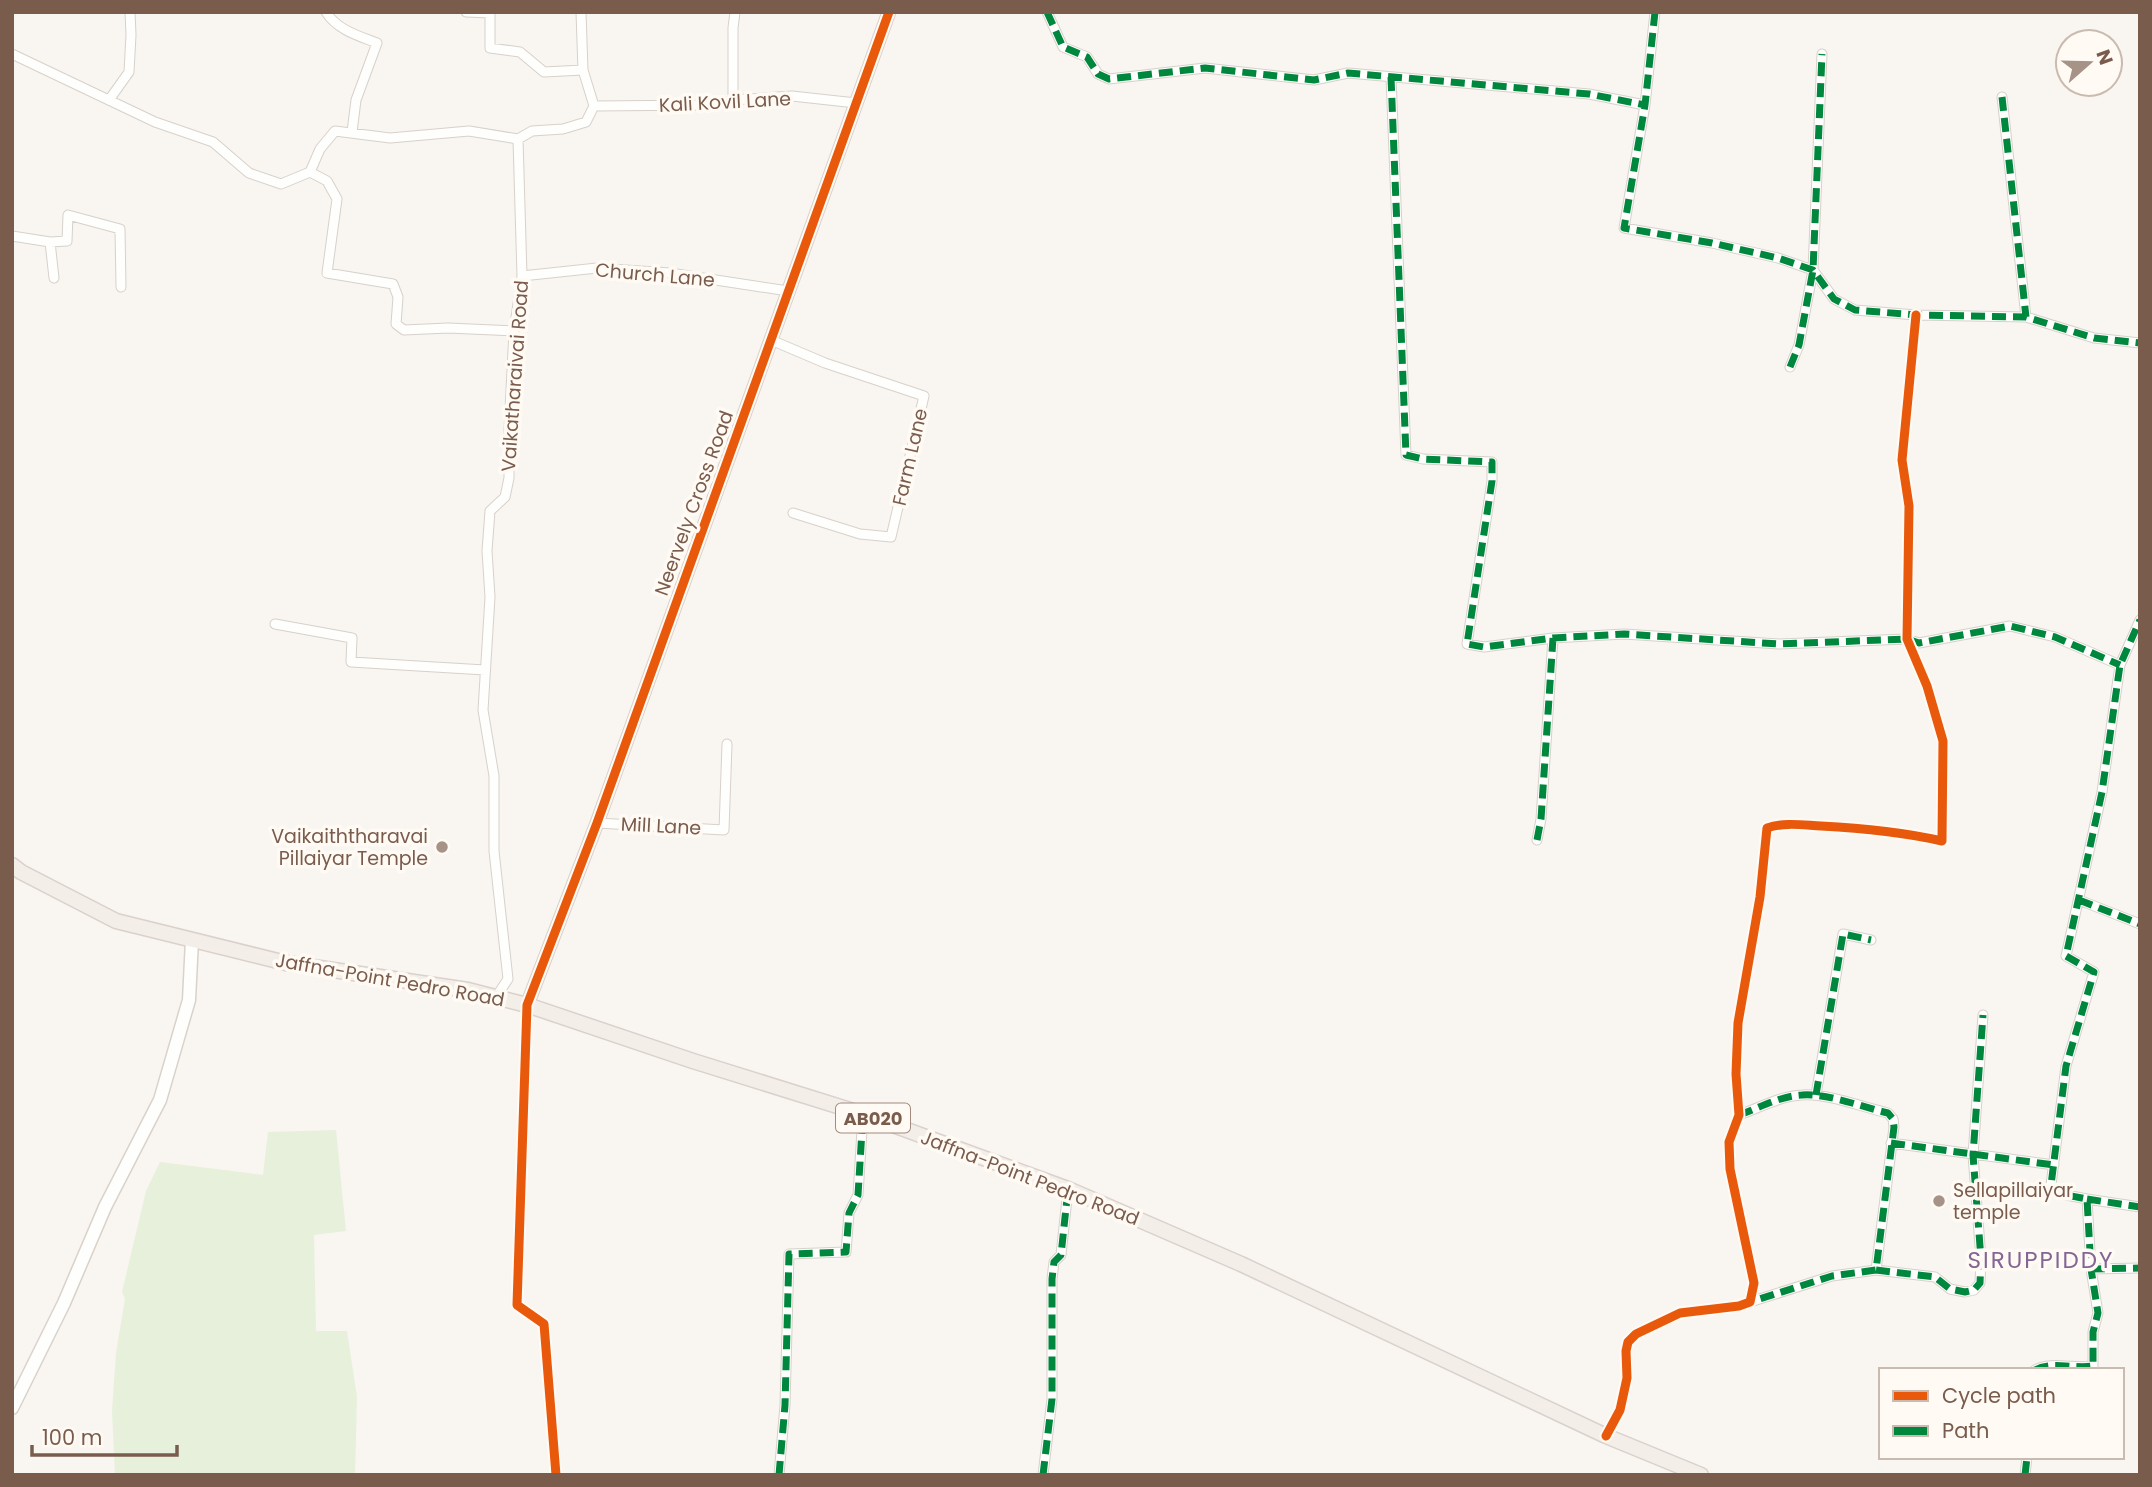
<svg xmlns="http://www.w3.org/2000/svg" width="2152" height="1487" font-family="Poppins,sans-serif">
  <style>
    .green { fill: #e7f0db }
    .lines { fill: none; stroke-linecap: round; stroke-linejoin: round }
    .street-casing { stroke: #d7d1cb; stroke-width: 11 }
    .secondary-casing { stroke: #d9d2cb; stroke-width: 15 }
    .primary-casing { stroke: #dad1cc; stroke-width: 17 }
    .street { stroke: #fefefd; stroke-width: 9 }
    .secondary { stroke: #fefefd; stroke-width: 12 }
    .primary { stroke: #f3eee8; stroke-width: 14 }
    .quiet { stroke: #00873e; stroke-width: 7; stroke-dasharray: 14 7; stroke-linecap: butt }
    .cycleway-casing { stroke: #fffaf3; stroke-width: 13 }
    .cycleway { stroke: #e8590c; stroke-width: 9 }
    .poi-dot { fill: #a69286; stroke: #fffaf3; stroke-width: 2.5 }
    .labels { text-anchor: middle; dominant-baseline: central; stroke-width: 7; stroke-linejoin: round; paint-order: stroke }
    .shield { fill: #fffaf3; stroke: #a28b7f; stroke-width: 2 }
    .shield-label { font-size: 18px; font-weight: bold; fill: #7a5c4d }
    .street-label { font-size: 19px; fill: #7a5c4d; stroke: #fffaf3 }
    .poi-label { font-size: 19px; fill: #7a5c4d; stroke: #fffaf3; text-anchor: end }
    .quarter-label { font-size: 23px; letter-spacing: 2px; fill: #846695; stroke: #fffaf3 }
  </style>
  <rect width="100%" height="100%" fill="#f9f5f0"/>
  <!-- green -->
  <path class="green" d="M336,1130L346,1231L314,1235L316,1331H347L357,1397L355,1475H115L112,1411L116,1353L125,1299L122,1292L146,1191L160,1162L263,1175L268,1132Z"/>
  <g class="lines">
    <defs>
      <path id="street" d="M326,12C337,30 359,36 377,43L356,100L352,132
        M466,12L490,13V48L520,52L544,72L583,70
        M1047,12L1063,47L1087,57L1098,74L1109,79L1205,68L1314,80L1348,73L1589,94L1645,105
        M1655,12L1645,105L1624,228L1712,243L1778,258L1813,270L1834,299L1855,310L1916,315L2026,317L2094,338L2140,343
        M12,54L155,122L213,142L249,173L281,184L310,172L320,149L335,131L390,138L469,131L518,139
        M1391,77L1406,455L1423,459L1492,462V481L1467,644L1484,647L1553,638L1624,634L1779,644L1907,639L1919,643L2010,626L2055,637L2120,665
        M2002,97L2026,317
        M109,100L129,72L131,35L130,12
        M733,100V28L735,12
        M594,106L704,105L733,100L792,96L856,103
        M310,172L327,181L337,199L327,273L393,284L398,297L396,324L404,330L448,328L514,331
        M12,236L50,242L67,241L68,215L120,229L121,287
        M50,242L54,278
        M522,276L597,268L670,273L788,291
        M771,340L825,363L924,396L891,537L860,534L793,513
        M1790,367L1799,345L1813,270L1822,54
        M275,624L352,638L351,662L485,670
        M597,823L724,830L727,744
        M1537,840L1541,819L1553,638
        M2079,900L2140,924
        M496,997L508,979L494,851V776L483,710L490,597L487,551L490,511L505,497L509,478V429L514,331L522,276L518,139L532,131L563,129L586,122L594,106L583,70L581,12
        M527,1005L517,1305L544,1324L556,1475
        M1816,1095L1843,934L1871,940
        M1739,1115C1759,1108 1780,1096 1802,1095C1827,1093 1862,1107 1888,1113L1893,1119L1894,1127L1876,1270L1832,1276L1750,1302
        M1891,1143L2054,1165
        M2087,1199L2140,1207
        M2091,1269L2140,1268
        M1876,1270L1935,1277L1950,1289L1965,1292L1974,1290L1980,1283L1981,1259L1973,1155L1983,1015
        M2035,1370C2051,1361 2074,1369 2093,1366V1332L2098,1313L2091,1269L2087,1199L2056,1193L2051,1185L2066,1066L2094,972L2066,956L2102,792L2120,665L2140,620
        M1606,1436L1620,1410L1627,1378L1626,1351L1628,1342L1636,1334L1680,1313L1739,1306L1750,1302L1754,1283L1730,1169L1729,1142L1739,1115L1736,1074L1738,1023L1760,897L1767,828C1785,822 1802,825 1821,826C1862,828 1902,832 1942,841L1943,741L1927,686L1907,639L1909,506L1902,460L1916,315
        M779,1475L785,1405L789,1254L846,1252L849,1213L858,1195L863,1114
        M1043,1475L1052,1399V1279L1054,1262L1061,1255L1068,1189
        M2025,1475L2027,1457"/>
      <path id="secondary" d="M527,1005L597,823L889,12
        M12,1408L64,1303L105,1207L160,1100L189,1000L192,940"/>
      <path id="primary" d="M12,865L21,872L116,921L286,963L468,990L527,1005L693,1061L863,1114L1068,1189L1241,1264L1606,1436L1701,1475"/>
    </defs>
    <!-- street casing -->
    <use href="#street" class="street-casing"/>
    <!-- secondary casing -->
    <use href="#secondary" class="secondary-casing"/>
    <!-- primary casing -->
    <use href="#primary" class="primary-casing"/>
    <!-- street -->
    <use href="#street" class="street"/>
    <!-- secondary -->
    <use href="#secondary" class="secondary"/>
    <!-- primary -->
    <use href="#primary" class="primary"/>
    <!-- quiet -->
    <path class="quiet" d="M1047,12L1063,47L1087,57L1098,74L1109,79L1205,68L1314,80L1348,73L1589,94L1645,105
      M1655,12L1645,105L1624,228L1712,243L1778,258L1813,270L1834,299L1855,310L1916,315L2026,317L2094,338L2140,343
      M1391,77L1406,455L1423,459L1492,462V481L1467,644L1484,647L1553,638L1624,634L1779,644L1907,639L1919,643L2010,626L2055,637L2120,665
      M2002,97L2026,317
      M1790,367L1799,345L1813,270L1822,54
      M1537,840L1541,819L1553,638
      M2079,900L2140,924
      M1816,1095L1843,934L1871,940
      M1739,1115C1759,1108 1780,1096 1802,1095C1827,1093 1862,1107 1888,1113L1893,1119L1894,1127L1876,1270L1832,1276L1750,1302
      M1891,1143L2054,1165
      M2087,1199L2140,1207
      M2091,1269L2140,1268
      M1876,1270L1935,1277L1950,1289L1965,1292L1974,1290L1980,1283L1981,1259L1973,1155L1983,1015
      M2035,1370C2051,1361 2074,1369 2093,1366V1332L2098,1313L2091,1269L2087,1199L2056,1193L2051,1185L2066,1066L2094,972L2066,956L2102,792L2120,665L2140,620
      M779,1475L785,1405L789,1254L846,1252L849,1213L858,1195L863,1114
      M1043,1475L1052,1399V1279L1054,1262L1061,1255L1068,1189
      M2025,1475L2027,1457"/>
    <defs>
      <path id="cycleway" d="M1606,1436L1620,1410L1627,1378L1626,1351L1628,1342L1636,1334L1680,1313L1739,1306L1750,1302L1754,1283L1730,1169L1729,1142L1739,1115L1736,1074L1738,1023L1760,897L1767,828C1785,822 1802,825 1821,826C1862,828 1902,832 1942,841L1943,741L1927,686L1907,639L1909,506L1902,460L1916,315
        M556,1475L544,1324L517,1305L527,1005L597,823L889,12"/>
    </defs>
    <!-- cycleway casing -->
    <use href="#cycleway" class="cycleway-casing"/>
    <!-- cycleway -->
    <use href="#cycleway" class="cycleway"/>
  </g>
  <!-- markers -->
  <g class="poi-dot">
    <circle cx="442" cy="847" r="7"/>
    <circle cx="1939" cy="1201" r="7"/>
  </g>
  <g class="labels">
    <!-- shield labels -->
    <rect class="shield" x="836" y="1103.5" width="74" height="29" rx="5"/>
    <g class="shield-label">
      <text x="873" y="1118">AB020</text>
    </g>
    <!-- street labels -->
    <g class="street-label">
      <text transform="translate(725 102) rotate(-3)">Kali Kovil Lane</text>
      <text transform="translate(655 275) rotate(5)">Church Lane</text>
      <text transform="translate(515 376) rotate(-86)">Vaikatharaivai Road</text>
      <text transform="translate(910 457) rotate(-77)">Farm Lane</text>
      <text transform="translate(694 503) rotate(-70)">Neervely Cross Road</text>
      <text transform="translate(661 826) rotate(3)">Mill Lane</text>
      <text transform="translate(390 980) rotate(10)">Jaffna-Point Pedro Road</text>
      <text transform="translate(1030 1178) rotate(21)">Jaffna-Point Pedro Road</text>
    </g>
    <!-- poi labels -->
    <g class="poi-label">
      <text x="428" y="836">Vaikaiththaravai<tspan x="428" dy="22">Pillaiyar Temple</tspan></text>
      <text x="1953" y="1190" text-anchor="start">Sellapillaiyar<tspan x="1953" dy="22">temple</tspan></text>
    </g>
    <!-- quarter labels -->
    <g class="quarter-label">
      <text x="2041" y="1260">SIRUPPIDDY</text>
    </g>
  </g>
  <!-- border -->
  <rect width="2152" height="1487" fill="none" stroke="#7a5c4d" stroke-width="28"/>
  <!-- legend -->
  <rect x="1879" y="1368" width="245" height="91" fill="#fffaf3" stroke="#cabbb1" stroke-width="2"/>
  <rect x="1893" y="1391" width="35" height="10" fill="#e8590c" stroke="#cabbb1" stroke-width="2"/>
  <text x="1942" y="1403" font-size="21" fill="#7a5c4d">Cycle path</text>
  <rect x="1893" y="1426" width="35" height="10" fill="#00873e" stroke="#cabbb1" stroke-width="2"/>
  <text x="1942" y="1438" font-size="21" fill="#7a5c4d">Path</text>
  <!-- north arrow -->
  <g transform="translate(2089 63) rotate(70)"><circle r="33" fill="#fffaf3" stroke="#cabbb1" stroke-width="2"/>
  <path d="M0-5L12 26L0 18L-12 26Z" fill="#a69286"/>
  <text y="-10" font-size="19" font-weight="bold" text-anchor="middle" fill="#7a5c4d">N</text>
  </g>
  <!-- scale -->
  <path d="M32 1445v10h145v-10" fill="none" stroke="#7a5c4d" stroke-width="3.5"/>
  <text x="42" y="1445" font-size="21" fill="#7a5c4d" stroke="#fffaf3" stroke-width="5" paint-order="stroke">100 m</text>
</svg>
